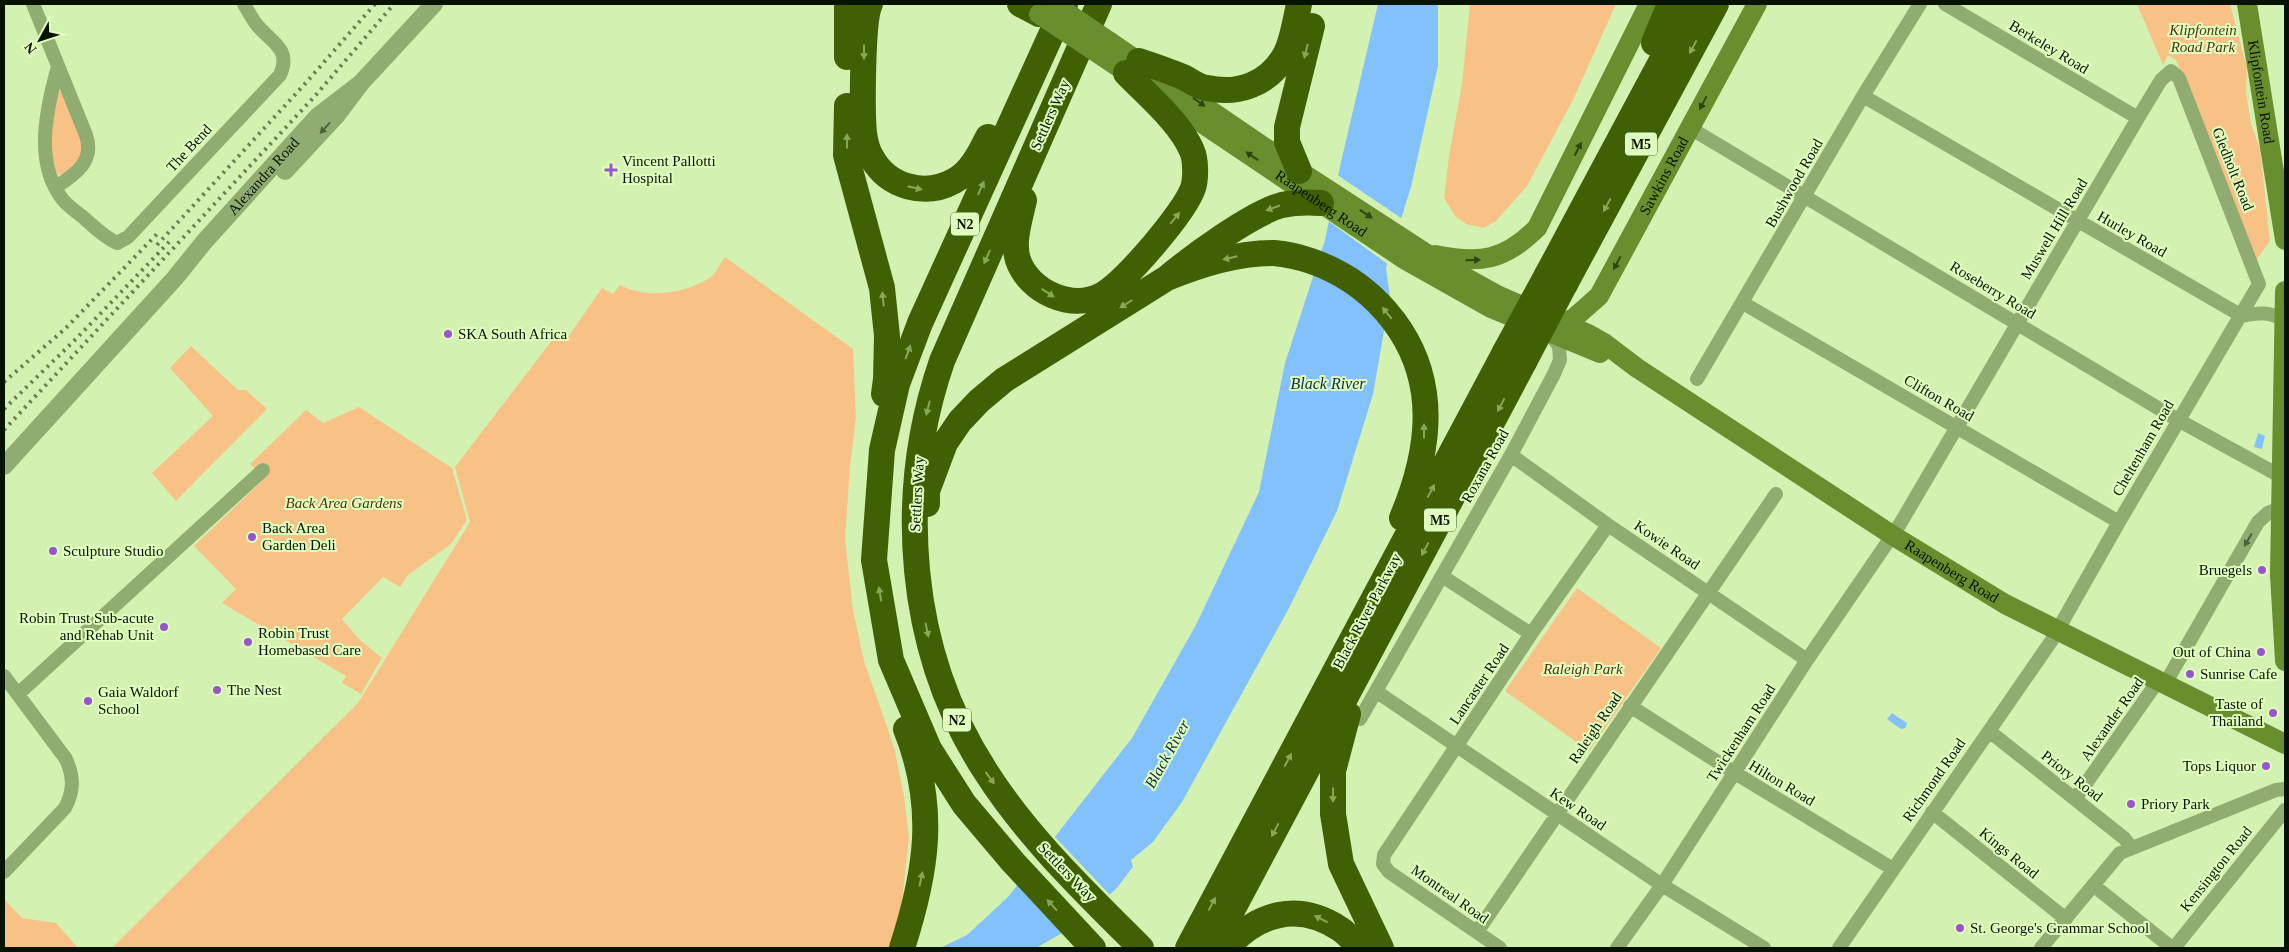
<svg xmlns="http://www.w3.org/2000/svg" width="2289" height="952" font-family="'Times New Roman',serif">
  <style>
    .green { fill: #f8c286 }
    .water { fill: #83c1fc }
    .pier { fill: #d3f2b1 }
    .lines { fill: none; stroke-linecap: round; stroke-linejoin: round }
    .minor { stroke: #91ac71; stroke-width: 14 }
    .tertiary { stroke: #91ac71; stroke-width: 18 }
    .secondary { stroke: #688e2e; stroke-width: 20 }
    .motorway { stroke: #416003; stroke-width: 26 }
    .rail { stroke: #6b7f56; stroke-width: 4; stroke-dasharray: 2.5 5; stroke-linecap: butt }
    .secondary-bridge { stroke: #688e2e; stroke-width: 20 }
    .motorway-bridge { stroke: #416003; stroke-width: 26 }
    .oneway { fill: #89a857 }
    .oneway2 { fill: #2e4412 }
    .oneway3 { fill: #4c5f38 }
    .poi-dot { fill: #9956cb; stroke: #e0ffbe; stroke-width: 2 }
    .labels { text-anchor: middle; dominant-baseline: central; stroke-width: 4; stroke-linejoin: round; paint-order: stroke }
    .shield { fill: #e0ffbe; stroke: #495939; stroke-width: 1 }
    .shield-label { font-size: 14px; font-weight: bold; fill: #081200 }
    .park-label { font-size: 15px; font-style: italic; fill: #50330e; stroke: #e0ffbe }
    .street-label { font-size: 15px; fill: #081200; stroke: #e0ffbe }
    .poi-label { font-size: 15px; fill: #081200; stroke: #e0ffbe; text-anchor: start }
    .water-label { font-size: 16px; font-style: italic; fill: #0a2b48; stroke: #e0ffbe }
  </style>
  <rect width="100%" height="100%" fill="#d3f2b1"/>
  <!-- green -->
  <path class="green" d="M1470,4H1616L1574,98L1527,186L1496,221L1483,228L1466,224L1455,216L1444,198L1449,156L1462,84Z
    M2137,4H2230L2247,68L2246,92L2251,124L2260,149L2270,241L2254,263L2176,60L2168,55L2163,65Z
    M61,91L64,92L86,155L63,176L56,173L49,137L57,92Z
    M725,257L853,349L856,417L850,466L845,539L853,610L864,661L894,747L904,796L909,838L899,928L891,948H112L358,703L470,522L455,467L553,339L568,337L602,288L613,294L620,285C647,299 682,294 708,279C715,275 720,264 725,257Z
    M191,346L238,390H246L267,409L176,501L152,473L213,416L170,368Z
    M359,407L452,468L467,520L451,544L408,575L400,587L383,577L342,619L360,640L382,658L361,694L342,683L346,676L222,603L236,589L194,546L262,481L264,478L250,464L306,410L323,423Z
    M1577,588L1661,648L1589,751L1505,691Z
    M4,899L22,918L56,923L78,948H4Z"/>
  <!-- water -->
  <path class="water" d="M1378,4H1438V66L1411,187L1386,268L1390,297L1373,394L1337,511L1288,610L1182,802L1153,842L1131,860L1133,867L1116,889L1071,928L1036,948H940L967,935L1008,897L1132,738L1196,625L1259,492L1285,363L1325,240L1341,162Z
    M2258,433L2265,436L2262,449L2254,447Z
    M1892,713L1907,723L1905,728L1901,729L1887,719Z"/>
  <!-- pier -->
  <path class="pier" d="M1336,174L1404,220L1389,265L1327,220Z
    M1053,835L1112,897L1072,930L1018,881Z"/>
  <g class="lines">
    <!-- minor -->
    <path class="minor" d="M33,4L86,135C95,161 76,174 56,187
      M1945,4L2138,118
      M58,66C47,108 33,162 63,200C69,207 77,212 84,218C94,227 104,237 117,243L128,237L280,75C292,49 271,42 257,25C252,19 248,11 244,4
      M1863,96L2242,316C2259,312 2270,312 2285,320
      M1690,128L2178,420L2282,477
      M1743,303L2119,522
      M1697,379L1863,96L1920,4
      M1511,455L1608,525L1807,660
      M1442,576L1531,634
      M4,676L66,759C74,777 74,791 65,808L4,872
      M2165,684L2258,522L2268,513L2282,507
      M1377,692L1662,885L1764,948
      M18,694L263,470
      M1630,706L1735,773L1893,869
      M1360,719L1511,455L1554,374L1560,360L1559,346L1549,333
      M1989,731L2124,838L2132,848
      M2075,799L2158,681
      M1932,812L2066,919
      M2093,885L2172,948
      M1477,932L1776,494
      M1500,948L1389,872L1383,864L1384,855L1531,634L1608,525
      M1617,948L1662,885L1807,660L1900,524L2138,118L2161,80L2171,71L2179,78L2259,284L2119,522L2052,640L1839,948
      M2041,948L2120,853L2276,790L2285,789
      M2174,948L2285,810"/>
    <!-- tertiary -->
    <g class="tertiary">
      <path d="M285,171L336,116L360,84L434,4"/>
      <path id="s1" d="M4,466L175,278L204,242L317,117L360,84"/>
    </g>
    <!-- secondary -->
    <g class="secondary">
      <path id="s2" d="M2247,4L2285,240"/>
      <path id="s3" d="M1110,42L1299,171L1450,269L1499,296L1588,334L1604,343L1637,368L1892,535L2005,604L2285,744"/>
      <path id="s4" d="M1093,50L1404,259L1491,308L1600,353"/>
      <path d="M1435,255C1480,264 1504,261 1537,228L1649,4"/>
      <path d="M2285,291L2280,575L2285,661"/>
      <path id="s5" d="M1556,327L1574,318L1599,296L1757,4"/>
    </g>
    <!-- motorway -->
    <path class="motorway" d="M870,4C862,20 862,111 864,133C865,140 868,152 872,158C888,187 925,197 954,181C971,172 980,153 988,137
      M1020,4L1039,14
      M1065,4L920,323L897,384L882,450L874,560L891,660L929,749L964,804L1013,862L1093,948
      M1099,4L942,361C896,495 907,651 986,772C1028,838 1086,893 1141,948
      M1654,43L1670,4
      M847,57V4
      M1139,61C1154,66 1169,71 1183,77C1190,80 1198,87 1207,88C1238,95 1269,84 1285,55C1292,43 1296,18 1299,4
      M847,106L846,155L882,288L887,336L886,379L884,394
      M1299,171L1287,142V127L1312,26
      M1024,200C1020,219 1012,241 1018,260C1029,292 1072,311 1102,295C1125,282 1185,212 1193,188C1196,179 1196,160 1192,151C1181,123 1146,94 1126,73
      M1547,275L1692,4
      M1167,278C1202,264 1237,253 1274,253C1287,254 1299,257 1311,261C1369,281 1415,331 1424,393C1430,435 1418,480 1402,518
      M1565,284L1716,4
      M927,504V491L945,443L960,421L979,401L1004,380L1167,278C1192,257 1252,213 1282,205C1296,202 1308,202 1321,203
      M1348,714L1333,771V814L1341,864L1381,948
      M902,948C927,871 937,807 906,729
      M1188,948L1505,352
      M1212,948L1524,362
      M1227,948C1258,912 1299,902 1340,929C1348,934 1354,942 1360,948"/>
    <!-- rail -->
    <path class="rail" d="M157,245L303,86L375,4
      M4,382L66,328L158,233
      M4,409L77,338L171,240
      M4,430L315,96L394,4"/>
    <!-- secondary-bridge -->
    <path class="secondary-bridge" d="M1054,4L1110,42
      M1039,14L1093,50"/>
    <!-- motorway-bridge -->
    <path class="motorway-bridge" d="M1505,352L1547,275
      M1524,362L1565,284"/>
  </g>
  <!-- one-way arrows -->
  <defs><path id="oneway-solid" d="M-6-.8H1V-3.2L6.5 0L1 3.2V.8H-6Z" transform="scale(1.25)"/></defs>
  <g class="oneway">
    <use href="#oneway-solid" transform="translate(1693 47) rotate(118)"/>
    <use href="#oneway-solid" transform="translate(1306 51) rotate(104)"/>
    <use href="#oneway-solid" transform="translate(864 52) rotate(90)"/>
    <use href="#oneway-solid" transform="translate(847 141) rotate(-90)"/>
    <use href="#oneway-solid" transform="translate(915 188) rotate(13)"/>
    <use href="#oneway-solid" transform="translate(981 188) rotate(-66)"/>
    <use href="#oneway-solid" transform="translate(1607 205) rotate(118)"/>
    <use href="#oneway-solid" transform="translate(1273 208) rotate(161)"/>
    <use href="#oneway-solid" transform="translate(1175 218) rotate(-51)"/>
    <use href="#oneway-solid" transform="translate(987 257) rotate(114)"/>
    <use href="#oneway-solid" transform="translate(1230 258) rotate(167)"/>
    <use href="#oneway-solid" transform="translate(1048 293) rotate(33)"/>
    <use href="#oneway-solid" transform="translate(883 299) rotate(-96)"/>
    <use href="#oneway-solid" transform="translate(1126 304) rotate(148)"/>
    <use href="#oneway-solid" transform="translate(1387 313) rotate(-129)"/>
    <use href="#oneway-solid" transform="translate(908 352) rotate(-70)"/>
    <use href="#oneway-solid" transform="translate(1501 405) rotate(118)"/>
    <use href="#oneway-solid" transform="translate(928 408) rotate(104)"/>
    <use href="#oneway-solid" transform="translate(1424 431) rotate(-90)"/>
    <use href="#oneway-solid" transform="translate(1431 491) rotate(-62)"/>
    <use href="#oneway-solid" transform="translate(1425 549) rotate(118)"/>
    <use href="#oneway-solid" transform="translate(880 594) rotate(-99)"/>
    <use href="#oneway-solid" transform="translate(927 630) rotate(78)"/>
    <use href="#oneway-solid" transform="translate(1288 760) rotate(-62)"/>
    <use href="#oneway-solid" transform="translate(990 778) rotate(54)"/>
    <use href="#oneway-solid" transform="translate(1333 795) rotate(91)"/>
    <use href="#oneway-solid" transform="translate(1275 830) rotate(118)"/>
    <use href="#oneway-solid" transform="translate(921 879) rotate(-78)"/>
    <use href="#oneway-solid" transform="translate(1212 904) rotate(-62)"/>
    <use href="#oneway-solid" transform="translate(1052 905) rotate(-132)"/>
    <use href="#oneway-solid" transform="translate(1321 919) rotate(-153)"/>
  </g>
  <g class="oneway2">
    <use href="#oneway-solid" transform="translate(1199 102) rotate(35)"/>
    <use href="#oneway-solid" transform="translate(1703 103) rotate(118)"/>
    <use href="#oneway-solid" transform="translate(1578 149) rotate(-63)"/>
    <use href="#oneway-solid" transform="translate(1252 156) rotate(-146)"/>
    <use href="#oneway-solid" transform="translate(1366 214) rotate(33)"/>
    <use href="#oneway-solid" transform="translate(1473 260) rotate(-1)"/>
    <use href="#oneway-solid" transform="translate(1617 263) rotate(118)"/>
  </g>
  <g class="oneway3">
    <use href="#oneway-solid" transform="translate(325 128) rotate(132)"/>
    <use href="#oneway-solid" transform="translate(2248 540) rotate(120)"/>
  </g>
  <!-- markers -->
  <g class="poi-dot">
    <path d="M608.5 162.5h5v5h5v5h-5v5h-5v-5h-5v-5h5z"/>
    <circle cx="448" cy="334" r="5"/>
    <circle cx="252" cy="537" r="5"/>
    <circle cx="53" cy="551" r="5"/>
    <circle cx="2262" cy="570" r="5"/>
    <circle cx="164" cy="627" r="5"/>
    <circle cx="248" cy="642" r="5"/>
    <circle cx="2261" cy="652" r="5"/>
    <circle cx="2190" cy="674" r="5"/>
    <circle cx="217" cy="690" r="5"/>
    <circle cx="88" cy="701" r="5"/>
    <circle cx="2273" cy="713" r="5"/>
    <circle cx="2266" cy="766" r="5"/>
    <circle cx="2131" cy="804" r="5"/>
    <circle cx="1960" cy="928" r="5"/>
  </g>
  <g class="labels">
    <!-- shield labels -->
    <g class="shield">
      <rect x="1625" y="132.5" width="32" height="23" rx="4"/>
      <rect x="951" y="212.5" width="28" height="23" rx="4"/>
      <rect x="1424" y="508.5" width="32" height="23" rx="4"/>
      <rect x="943" y="708.5" width="28" height="23" rx="4"/>
    </g>
    <g class="shield-label">
      <text x="1641" y="144">M5</text>
      <text x="965" y="224">N2</text>
      <text x="1440" y="520">M5</text>
      <text x="957" y="720">N2</text>
    </g>
    <!-- park labels -->
    <g class="park-label">
      <text x="2203" y="30">Klipfontein<tspan x="2203" dy="17">Road Park</tspan></text>
      <text x="344" y="503">Back Area Gardens</text>
      <text x="1583" y="669">Raleigh Park</text>
    </g>
    <!-- street labels -->
    <g class="street-label">
      <text transform="translate(2049 47) rotate(31)">Berkeley Road</text>
      <text stroke="none"><textPath href="#s2" startOffset="89">Klipfontein Road</textPath></text>
      <text transform="translate(1050 115) rotate(-66)">Settlers Way</text>
      <text transform="translate(189 148) rotate(-47)">The Bend</text>
      <text transform="translate(2233 169) rotate(68)">Gledholt Road</text>
      <text stroke="none"><textPath href="#s5" startOffset="190">Sawkins Road</textPath></text>
      <text stroke="none"><textPath href="#s1" startOffset="389">Alexandra Road</textPath></text>
      <text transform="translate(1794 183) rotate(-60)">Bushwood Road</text>
      <text stroke="none"><textPath href="#s4" startOffset="275">Raapenberg Road</textPath></text>
      <text transform="translate(2054 229) rotate(-59)">Muswell Hill Road</text>
      <text transform="translate(2132 234) rotate(30)">Hurley Road</text>
      <text transform="translate(1993 290) rotate(31)">Roseberry Road</text>
      <text transform="translate(1939 398) rotate(30)">Clifton Road</text>
      <text transform="translate(2143 448) rotate(-60)">Cheltenham Road</text>
      <text transform="translate(1485 466) rotate(-61)">Roxana Road</text>
      <text transform="translate(917 494) rotate(-87)">Settlers Way</text>
      <text transform="translate(1667 545) rotate(34)">Kowie Road</text>
      <text stroke="none"><textPath href="#s3" startOffset="996">Raapenberg Road</textPath></text>
      <text transform="translate(1367 611) rotate(-62)">Black River Parkway</text>
      <text transform="translate(1479 684) rotate(-56)">Lancaster Road</text>
      <text transform="translate(2112 719) rotate(-55)">Alexander Road</text>
      <text transform="translate(1595 728) rotate(-56)">Raleigh Road</text>
      <text transform="translate(1741 733) rotate(-57)">Twickenham Road</text>
      <text transform="translate(2072 776) rotate(38)">Priory Road</text>
      <text transform="translate(1934 780) rotate(-55)">Richmond Road</text>
      <text transform="translate(1782 783) rotate(31)">Hilton Road</text>
      <text transform="translate(1578 809) rotate(34)">Kew Road</text>
      <text transform="translate(2009 853) rotate(39)">Kings Road</text>
      <text transform="translate(2216 869) rotate(-51)">Kensington Road</text>
      <text transform="translate(1067 872) rotate(46)">Settlers Way</text>
      <text transform="translate(1450 894) rotate(35)">Montreal Road</text>
    </g>
    <!-- poi labels -->
    <g class="poi-label">
      <text x="622" y="161">Vincent Pallotti<tspan x="622" dy="17">Hospital</tspan></text>
      <text x="458" y="334">SKA South Africa</text>
      <text x="262" y="528">Back Area<tspan x="262" dy="17">Garden Deli</tspan></text>
      <text x="63" y="551">Sculpture Studio</text>
      <text x="2252" y="570" text-anchor="end">Bruegels</text>
      <text x="154" y="618" text-anchor="end">Robin Trust Sub-acute<tspan x="154" dy="17">and Rehab Unit</tspan></text>
      <text x="258" y="633">Robin Trust<tspan x="258" dy="17">Homebased Care</tspan></text>
      <text x="2251" y="652" text-anchor="end">Out of China</text>
      <text x="2200" y="674">Sunrise Cafe</text>
      <text x="227" y="690">The Nest</text>
      <text x="98" y="692">Gaia Waldorf<tspan x="98" dy="17">School</tspan></text>
      <text x="2263" y="704" text-anchor="end">Taste of<tspan x="2263" dy="17">Thailand</tspan></text>
      <text x="2256" y="766" text-anchor="end">Tops Liquor</text>
      <text x="2141" y="804">Priory Park</text>
      <text x="1970" y="928">St. George's Grammar School</text>
    </g>
    <!-- water labels -->
    <g class="water-label">
      <text x="1328" y="383">Black River</text>
      <text transform="translate(1167 754) rotate(-61)">Black River</text>
    </g>
  </g>
  <!-- border -->
  <rect width="2289" height="952" fill="none" stroke="#081200" stroke-width="10"/>
  <!-- north arrow -->
  <g transform="translate(40 40) rotate(230)" stroke="#e0ffbe" stroke-width="4" paint-order="stroke">
  <path d="M0-4L9 19L0 12L-9 19Z" fill="#081200"/>
  <text y="-8" font-size="14" font-weight="bold" text-anchor="middle" fill="#081200">N</text>
  </g>
</svg>
